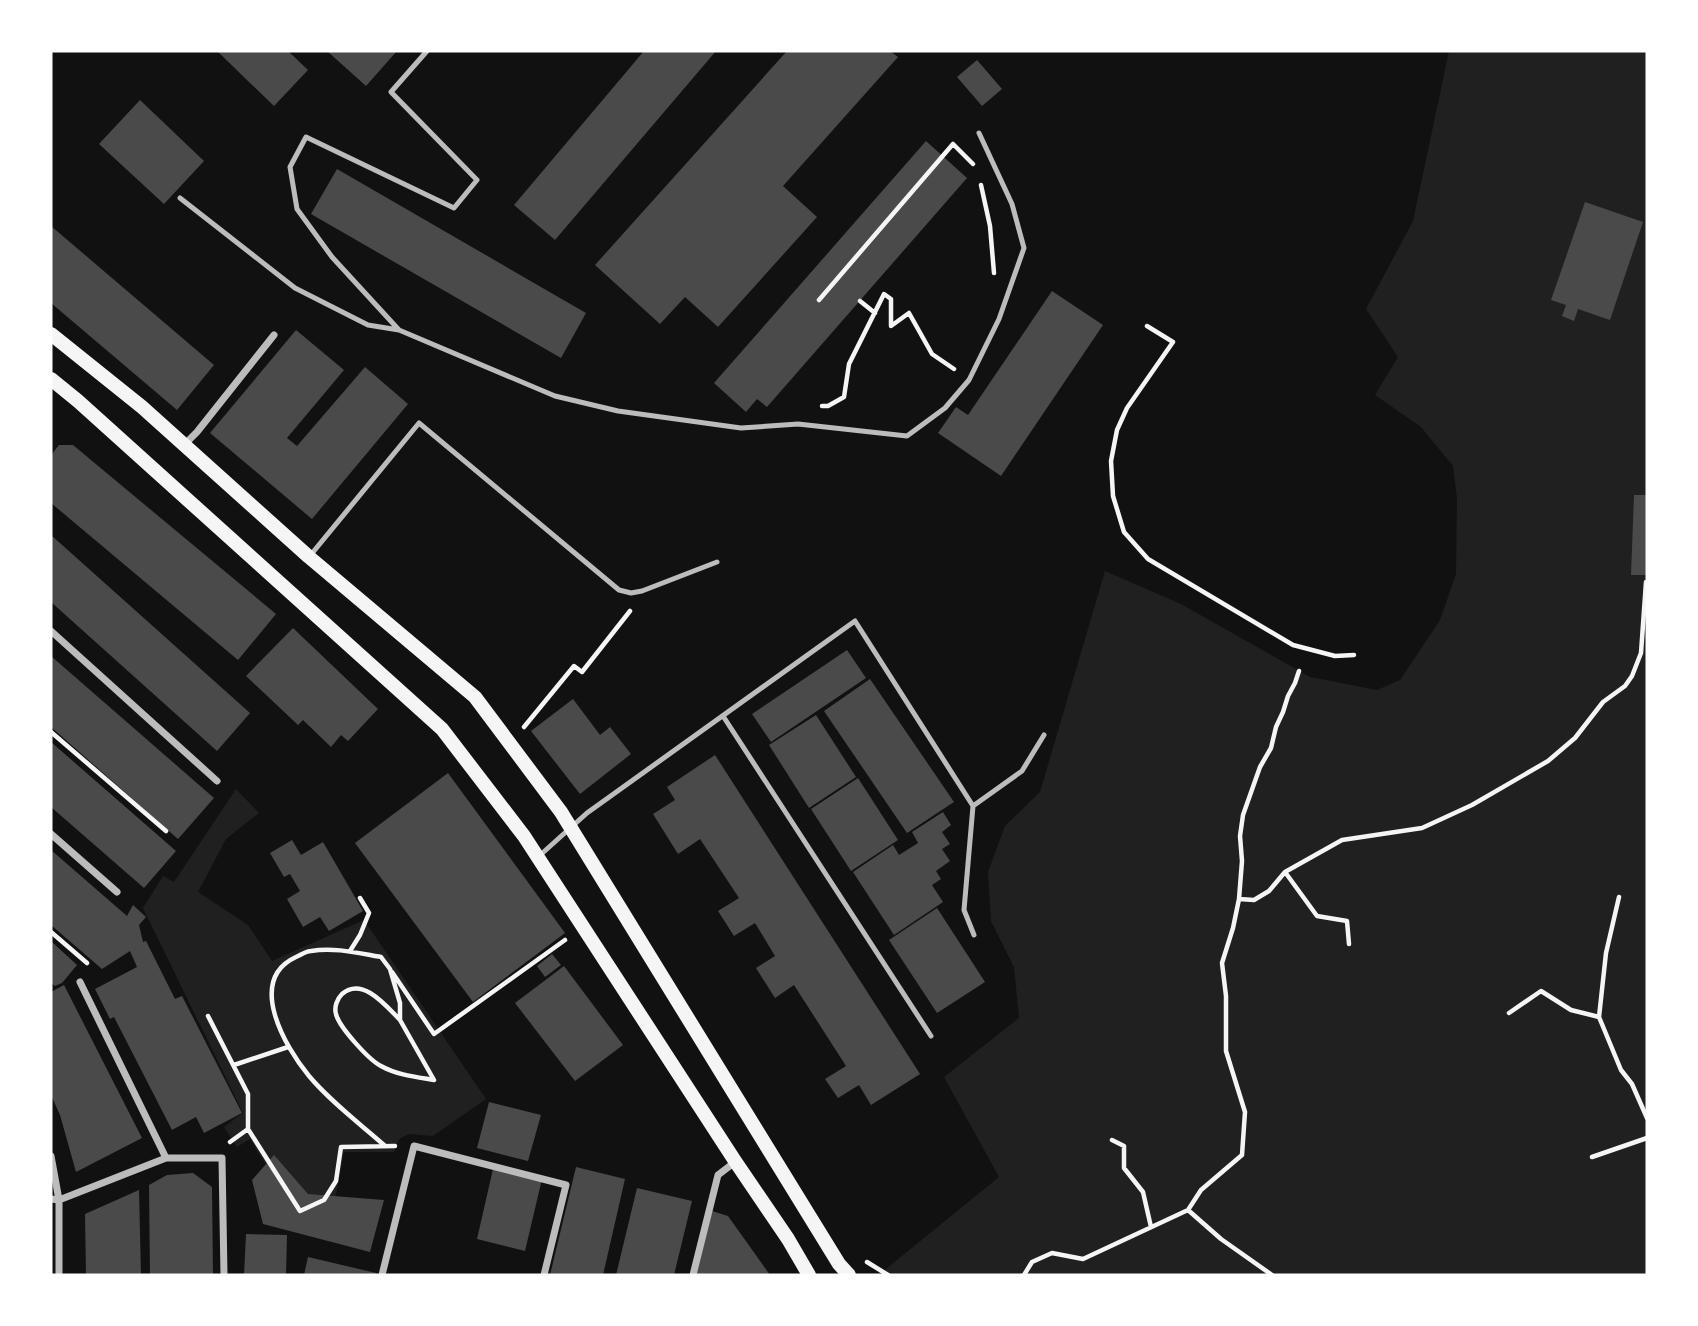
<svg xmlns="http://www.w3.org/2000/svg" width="1698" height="1326" font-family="'PT Sans',sans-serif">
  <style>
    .green { fill: #202020 }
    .building { fill: #4a4a4a }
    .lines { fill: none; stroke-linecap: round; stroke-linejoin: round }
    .path { stroke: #f5f5f5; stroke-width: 4.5 }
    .service { stroke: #bcbcbc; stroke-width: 5 }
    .minor { stroke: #bcbcbc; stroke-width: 7 }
    .secondary { stroke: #f5f5f5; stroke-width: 14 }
  </style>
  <rect width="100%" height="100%" fill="#111"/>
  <!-- green -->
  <path class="green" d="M1449,51H1647V1275H883L881,1273L999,1177L944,1077L1019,1018L1014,967L991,921L988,872L1005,826L1040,792L1105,571L1181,604L1310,677L1377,690L1400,680L1440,620L1456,574L1457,498L1453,466L1421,427L1375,395L1398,357L1366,309L1413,221Z
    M236,789L259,813L226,839L198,892L248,925L272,961L364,920L486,1099L433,1136L409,1134L399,1139L394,1152H344L335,1200L298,1216L250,1139L237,1147L224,1127L243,1113L143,908L163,876L174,882Z"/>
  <!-- building -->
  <path class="building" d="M217,51H288L308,70L274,106Z
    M327,51H397L366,86Z
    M644,51H716L555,240L514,205Z
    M787,51H890L898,57L783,186L817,217L718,327L685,297L660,324L595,265Z
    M977,60L1002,89L982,106L957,77Z
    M140,100L204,161L164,204L99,144Z
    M926,141L967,178L767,407L757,399L746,412L714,383Z
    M337,169L586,313L561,358L311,214Z
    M1585,202L1643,222L1610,320L1578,309L1574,321L1562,316L1566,305L1551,300Z
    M51,226L214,365L177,410L51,303Z
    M1052,291L1103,325L1001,476L938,433L956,407L968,415Z
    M296,330L344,370L287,438L297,446L365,367L408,404L312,519L210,433Z
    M59,445H73L276,614L238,660L51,503V455Z
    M1634,495H1647V575H1631Z
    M51,535L250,713L217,751L51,602Z
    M293,628L378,709L348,741L341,735L331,747L303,720L298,725L246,676Z
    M847,650L866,678L771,742L752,714Z
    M51,656L214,798L178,839L51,727Z
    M870,679L954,802L907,833L824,711Z
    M573,699L600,735L610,727L631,754L580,794L531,731Z
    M816,715L856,777L809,808L769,745Z
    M51,742L176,851L144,888L51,807Z
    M715,755L920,1074L871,1105L859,1085L838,1098L825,1079L846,1066L794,985L775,998L756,968L775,956L755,923L734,936L718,911L739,898L700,839L678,854L653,814L675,800L667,787Z
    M448,773L565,933L473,1002L355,843Z
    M858,778L898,840L851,871L811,809Z
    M943,812L951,825L942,832L950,844L942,849L950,861L936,871L941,879L932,885L943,902L894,935L853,872L893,845L899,855L918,843L912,832Z
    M292,840L301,855L323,842L363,911L329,931L320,917L303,927L287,899L300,891L290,874L284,877L270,853Z
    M51,850L127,916L133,905L146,917L139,925L143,942L146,941L175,999L182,996L242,1113L204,1133L196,1117L172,1130L114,1017L110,1019L95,989L137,967L130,951L102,969L51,925Z
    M937,908L985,982L937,1013L889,940Z
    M51,941L77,965L62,983L55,986L51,983Z
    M552,954L561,965L545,977L537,966Z
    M564,966L623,1045L575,1081L515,1003Z
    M64,985L142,1138L76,1172L60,1115L51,1095V992Z
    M489,1102L541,1115L528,1161L477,1148Z
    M274,1155L308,1194L384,1200L370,1252L263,1224L252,1180Z
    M576,1167L625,1179L603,1275H550Z
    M493,1169L542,1179L525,1251L477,1239Z
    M193,1173L212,1187L213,1275H150L149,1185L167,1175Z
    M637,1188L692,1201L674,1275H616Z
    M139,1190L141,1275H86L85,1214Z
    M712,1211L728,1216L770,1275H696Z
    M246,1234L287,1235L286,1275H244Z
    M308,1257L376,1273V1275H304Z"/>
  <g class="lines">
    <!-- path -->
    <path class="path" d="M981,185L990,226L994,273
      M819,300L953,144L973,164
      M860,301L875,313
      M1147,326L1173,342L1127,408L1117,430L1111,461L1113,496L1124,532L1148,559L1293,645L1335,656L1354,655
      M822,406H828L844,397L849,364L884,294L891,299V326L909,313L932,354L954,369
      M524,727L574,666L582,672L630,611
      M51,732L166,831
      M1285,872L1317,916L1347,921L1349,944
      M1239,899L1254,900L1269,891L1285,872L1342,840L1422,828L1472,805L1548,761L1575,738L1603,702L1625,686L1632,676L1641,653L1646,582H1647
      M51,932L87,963
      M350,951L360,935L369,913L360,898
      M392,972L434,1034L565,940
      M1509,1013L1541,991L1571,1010L1599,1017L1621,1070L1632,1084L1647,1118
      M208,1016L248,1094V1129
      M1599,1017L1606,953L1619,897
      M234,1065L288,1047
      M1112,1140L1124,1146V1168L1143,1192L1151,1227
      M230,1142L248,1129L300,1211L324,1200L336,1181L341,1147L395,1146
      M384,1145C359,1123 331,1102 309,1076C285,1047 246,980 296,957C301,955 306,951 311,951C334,947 358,953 381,957L390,969L400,1003V1020L434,1080C416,1077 397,1075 381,1066C369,1060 339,1027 336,1014C334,1007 337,999 342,994C363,976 387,1007 400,1020
      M1592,1157L1647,1138
      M1188,1210L1201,1190L1242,1155L1245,1112L1226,1051V996L1222,963L1233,928L1239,899L1242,861L1240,836L1243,815L1260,767L1271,748L1276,727L1283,712L1288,696L1295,683L1299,671
      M867,1262L888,1275
      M1024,1275L1032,1262L1052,1253L1083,1259L1188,1210L1221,1239L1272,1275"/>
    <!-- service -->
    <path class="service" d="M427,51L391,92L477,180L454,208L306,137L290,167L297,209L332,257L399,330L555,396L618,411L741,428L798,424L907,436L945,408L969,380L999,319L1024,248L1012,204L979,133
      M180,198L295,288L368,325L399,330
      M309,557L419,423L619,590L631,593L642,591L717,562
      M723,716L931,1036
      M973,806L1022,771L1044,735
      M538,857L587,813L855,621L973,806L964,910L974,935"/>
    <!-- minor -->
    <path class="minor" d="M184,445L197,432L274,335
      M51,631L217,781
      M51,834L117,892
      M80,982L166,1158
      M51,1156L59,1200V1275
      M51,1199L59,1200L166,1158H222L224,1275
      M382,1275L414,1146L566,1185L544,1275
      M693,1275L718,1175L735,1162"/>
    <!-- secondary -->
    <path class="secondary" d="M51,334L142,407L309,557L475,697L561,812L839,1264L849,1275
      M51,379L78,401L442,729L524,836L735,1161L788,1239L809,1275"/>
  </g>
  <!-- border -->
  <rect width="1698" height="1326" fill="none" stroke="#ffffff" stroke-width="105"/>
</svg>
